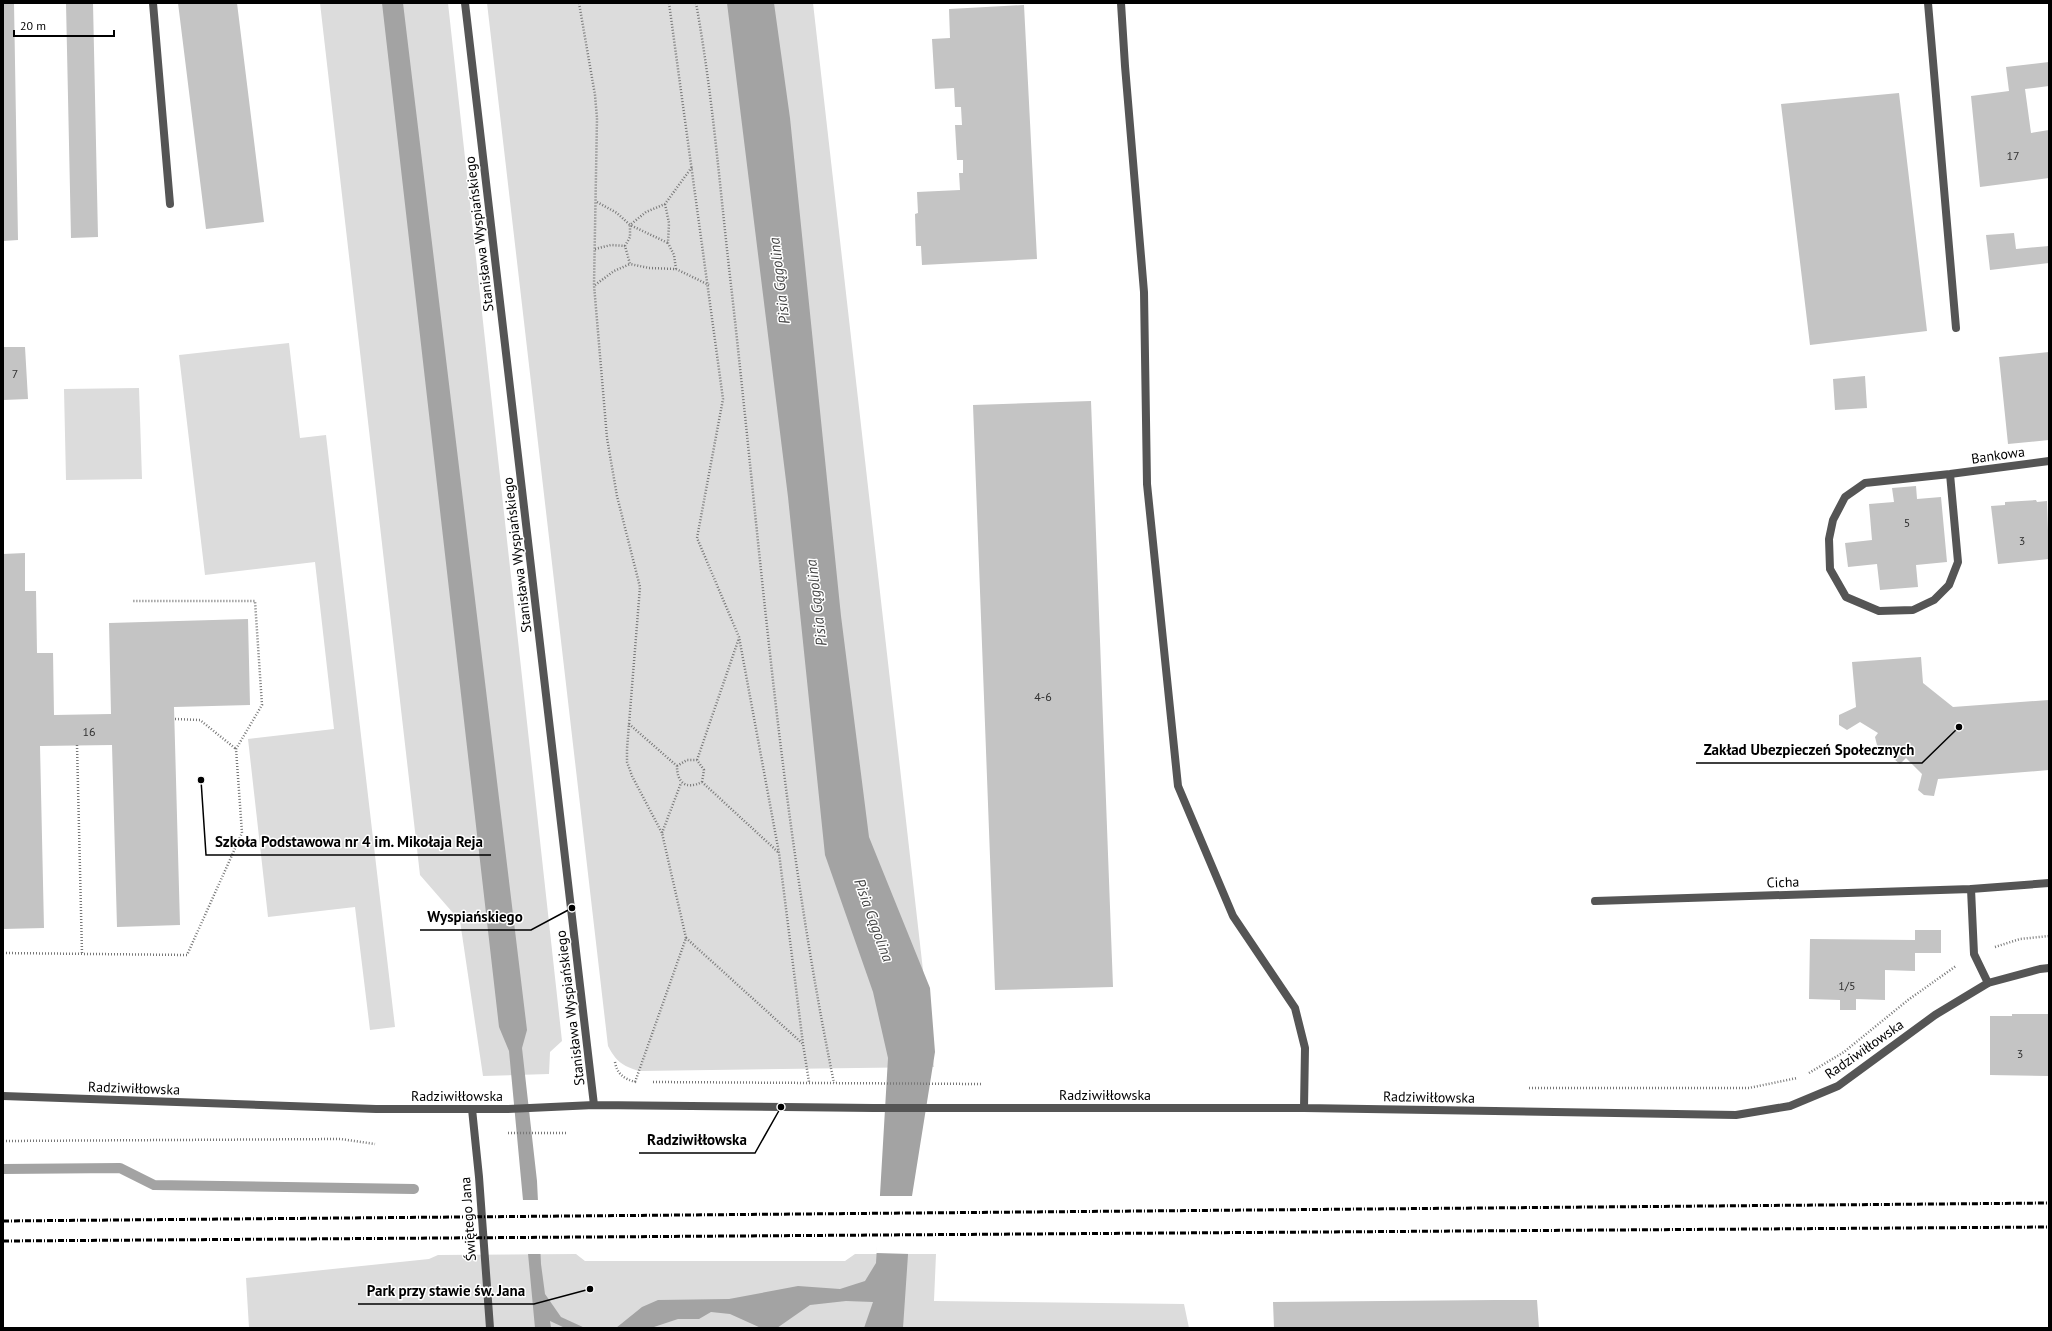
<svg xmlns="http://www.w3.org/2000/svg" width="2052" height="1331" font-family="'PT Sans',sans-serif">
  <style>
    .green { fill: #dcdcdc }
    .water { fill: #a3a3a3 }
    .pier { fill: #fff }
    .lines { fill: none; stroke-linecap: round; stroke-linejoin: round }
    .stream { stroke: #a3a3a3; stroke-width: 10 }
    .building { fill: #c4c4c4 }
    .path { stroke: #777; stroke-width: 2.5; stroke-dasharray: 1 2; stroke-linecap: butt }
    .service { stroke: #555; stroke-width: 8 }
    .minor { stroke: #555; stroke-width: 8 }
    .rail { stroke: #000; stroke-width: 3; stroke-dasharray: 6 2 1 2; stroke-linecap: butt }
    .labels { text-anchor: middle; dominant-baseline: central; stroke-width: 3; stroke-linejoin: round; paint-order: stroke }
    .number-label { font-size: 12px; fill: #313131 }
    .street-label { font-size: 14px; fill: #000; stroke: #fff }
    .water-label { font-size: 15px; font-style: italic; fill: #444; stroke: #fff }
    .leader { fill: none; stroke: #000; stroke-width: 1.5 }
    .callout-dot { fill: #000; stroke: #fff; stroke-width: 1.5 }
    .callout-label { font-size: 15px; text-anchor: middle; font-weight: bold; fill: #000; stroke: #fff; stroke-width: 3; stroke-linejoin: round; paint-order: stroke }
  </style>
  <rect width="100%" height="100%" fill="#fff"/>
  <!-- green -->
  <path class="green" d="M320,3H448L562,1041L550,1052L549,1074L483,1076L460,921L420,875Z
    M487,3H813L934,1067L639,1071C622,1066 616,1061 608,1046Z
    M289,343L300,438L326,435L395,1027L370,1030L355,907L268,917L248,739L334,729L315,562L205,575L179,355Z
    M139,388L142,479L66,480L64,389Z
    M576,1254L585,1261H845L855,1254H936L934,1301L1184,1304L1189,1328H249L246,1278L429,1259L438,1255Z"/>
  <!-- water -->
  <path class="water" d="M382,3H403L527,1030L522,1048L537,1181L541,1264L545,1294L561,1317L585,1328H565L550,1321L551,1328H535L509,1051L499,1027Z
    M727,3H774L790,118L841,616L869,837L930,988L935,1052L912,1196L903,1328H864L873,1302L846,1301L810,1305L777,1328H761L730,1314L711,1312L699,1319H678L651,1328H616L642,1307L658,1300L729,1299L798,1286L840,1289L865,1281L876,1263L888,1058L873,992L825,855L788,497Z"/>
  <!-- pier -->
  <path class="pier" d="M878,1196H914L910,1254L876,1253Z
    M520,1200H540L542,1254H525Z"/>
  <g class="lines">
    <!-- stream -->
    <path class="stream" d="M3,1169L120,1168L154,1185L414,1189"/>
  </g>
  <!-- building -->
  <path class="building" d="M3,3H14L18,240L3,241Z
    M66,3H93L98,237L71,238Z
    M178,3H237L264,222L206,229Z
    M1024,5L1037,259L922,265L921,246H916L915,214L918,213L917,192L960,190L959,173H963V160H957L955,125H962L961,107H955L954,88L935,89L932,39L950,38L949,9Z
    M2049,62V86L2025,89L2031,133L2049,130V178L1980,187L1971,96L2009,91L2006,67Z
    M1899,93L1927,331L1810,345L1781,104Z
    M2014,233L2016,249L2049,246V263L1990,270L1986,235Z
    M3,347H25L28,399L3,400Z
    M2049,352V440L2008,444L1999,357Z
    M1865,376L1867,408L1835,410L1833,379Z
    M1091,401L1113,987L995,990L973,405Z
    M1916,486L1917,499L1941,497L1947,562L1916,565L1918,587L1880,590L1877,564L1848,567L1845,543L1872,540L1869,504L1894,502L1892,488Z
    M2036,500L2037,502L2047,501L2049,559L1998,564L1991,506L2005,505V502Z
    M25,553V591H36L37,653H53L54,715L111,714L109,623L248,619L250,705L174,707L180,925L117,927L112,745L40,746L44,928L3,929V554Z
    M1921,657L1923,683L1953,707L2049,700V770L1938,779L1934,796L1924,795L1918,790L1922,774L1906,758L1900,764L1877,745L1875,737L1878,733L1860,722L1847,730L1839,725V715L1856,707L1852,662Z
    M1915,930H1941V953H1915V971L1885,970V1000L1856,999V1010H1840V1000L1809,999L1810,939L1915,940Z
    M2012,1014H2049V1076L1990,1075V1016H2012Z
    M1495,1300H1537L1539,1328H1274L1273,1302Z"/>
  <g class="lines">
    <!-- path -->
    <path class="path" d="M579,3L595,95L597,118L594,285L607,438L617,496L640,587L627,749V762L632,776L662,833L686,938L635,1082
      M669,3L723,399L697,538L739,637L779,853L803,1044
      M696,3C713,96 720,191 731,285C761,551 780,820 834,1083
      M597,202L617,213L630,225L668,243
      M665,204L669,223L668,243L674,255L676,269L649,268L630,264L625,246L630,237V225L646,212L665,204L692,167
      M595,249L611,245L625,246
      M676,269L709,285
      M595,285L614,271L630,264
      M175,719L200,720L236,749
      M629,724L677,766C677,783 686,790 702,782
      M77,745L82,953
      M697,760L739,638
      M677,766L687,760H697L704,770L702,782
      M702,782L778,852
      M662,833L681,783
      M686,938L803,1044L809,1082
      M1995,947L2020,939L2049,936
      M3,953L187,955L242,833L236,749L262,705L255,601H133
      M615,1062C617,1074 624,1079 636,1082
      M1809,1073L1844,1052L1908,1000L1956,966
      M653,1082L982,1084
      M1529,1088H1749L1797,1078
      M508,1133H567
      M3,1141L341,1139L375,1144"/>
    <!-- service -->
    <path class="service" d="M153,3L170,204
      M1928,3L1956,328
      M1950,474L1958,562L1949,585L1934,600L1913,610L1879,611L1846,597L1830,569L1829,539L1833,520L1845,497L1865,483L1950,474L2049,461
      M1971,889L2049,883
      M1595,901L1971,889L1974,954L1988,983"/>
    <!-- minor -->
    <path class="minor" d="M465,3L594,1105
      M1121,3L1125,66L1144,292L1147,484L1178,786L1233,916L1295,1008L1305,1048L1304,1108
      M3,1096L376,1109H508L594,1105L873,1108H1304L1736,1115L1790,1106L1838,1086L1935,1015L1988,983L2040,969L2049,968
      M472,1109L479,1177L490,1328"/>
    <!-- rail -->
    <path class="rail" d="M3,1221L2049,1203
      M3,1241L2049,1227"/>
  </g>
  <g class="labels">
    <!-- number labels -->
    <g class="number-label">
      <text x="2013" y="155">17</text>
      <text x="15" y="373">7</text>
      <text x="1907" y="522">5</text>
      <text x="2022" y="540">3</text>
      <text x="1043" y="696">4-6</text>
      <text x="89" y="731">16</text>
      <text x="1847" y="985">1/5</text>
      <text x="2020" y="1053">3</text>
    </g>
    <!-- street labels -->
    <g class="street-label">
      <text transform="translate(479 234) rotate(-97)">Stanisława Wyspiańskiego</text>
      <text transform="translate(1998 455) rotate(-8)">Bankowa</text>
      <text transform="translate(517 555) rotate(-97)">Stanisława Wyspiańskiego</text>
      <text transform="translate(1783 882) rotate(-2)">Cicha</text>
      <text transform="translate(570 1008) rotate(-97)">Stanisława Wyspiańskiego</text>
      <text transform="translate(1864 1049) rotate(-35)">Radziwiłłowska</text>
      <text transform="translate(134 1088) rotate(2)">Radziwiłłowska</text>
      <text x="1105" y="1095">Radziwiłłowska</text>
      <text x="457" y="1096">Radziwiłłowska</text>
      <text transform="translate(1429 1097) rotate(1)">Radziwiłłowska</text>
      <text transform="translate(468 1219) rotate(-94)">Świętego Jana</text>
    </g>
    <!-- water labels -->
    <g class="water-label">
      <text transform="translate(779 281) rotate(-97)">Pisia Gągolina</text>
      <text transform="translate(816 603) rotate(-97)">Pisia Gągolina</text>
      <text transform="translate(874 920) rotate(70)">Pisia Gągolina</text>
    </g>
  </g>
  <!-- callouts -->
  <path class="leader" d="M1959 727L1922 763H1696M201 780L206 855H491M572 908L531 930H420M781 1107L755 1153H639M590 1289L534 1304H358"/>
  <g class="callout-dot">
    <circle cx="1959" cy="727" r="4"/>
    <circle cx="201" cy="780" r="4"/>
    <circle cx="572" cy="908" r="4"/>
    <circle cx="781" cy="1107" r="4"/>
    <circle cx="590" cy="1289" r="4"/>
  </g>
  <g class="callout-label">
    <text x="1809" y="755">Zakład Ubezpieczeń Społecznych</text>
    <text x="349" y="847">Szkoła Podstawowa nr 4 im. Mikołaja Reja</text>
    <text x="475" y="922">Wyspiańskiego</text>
    <text x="697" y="1145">Radziwiłłowska</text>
    <text x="446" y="1296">Park przy stawie św. Jana</text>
  </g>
  <!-- border -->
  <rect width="2052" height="1331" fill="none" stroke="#000000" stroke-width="8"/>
  <!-- scale -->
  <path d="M14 30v6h100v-6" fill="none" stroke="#000000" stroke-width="2"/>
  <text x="20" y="30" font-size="12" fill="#000000" stroke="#ffffff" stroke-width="3" paint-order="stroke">20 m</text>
</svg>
